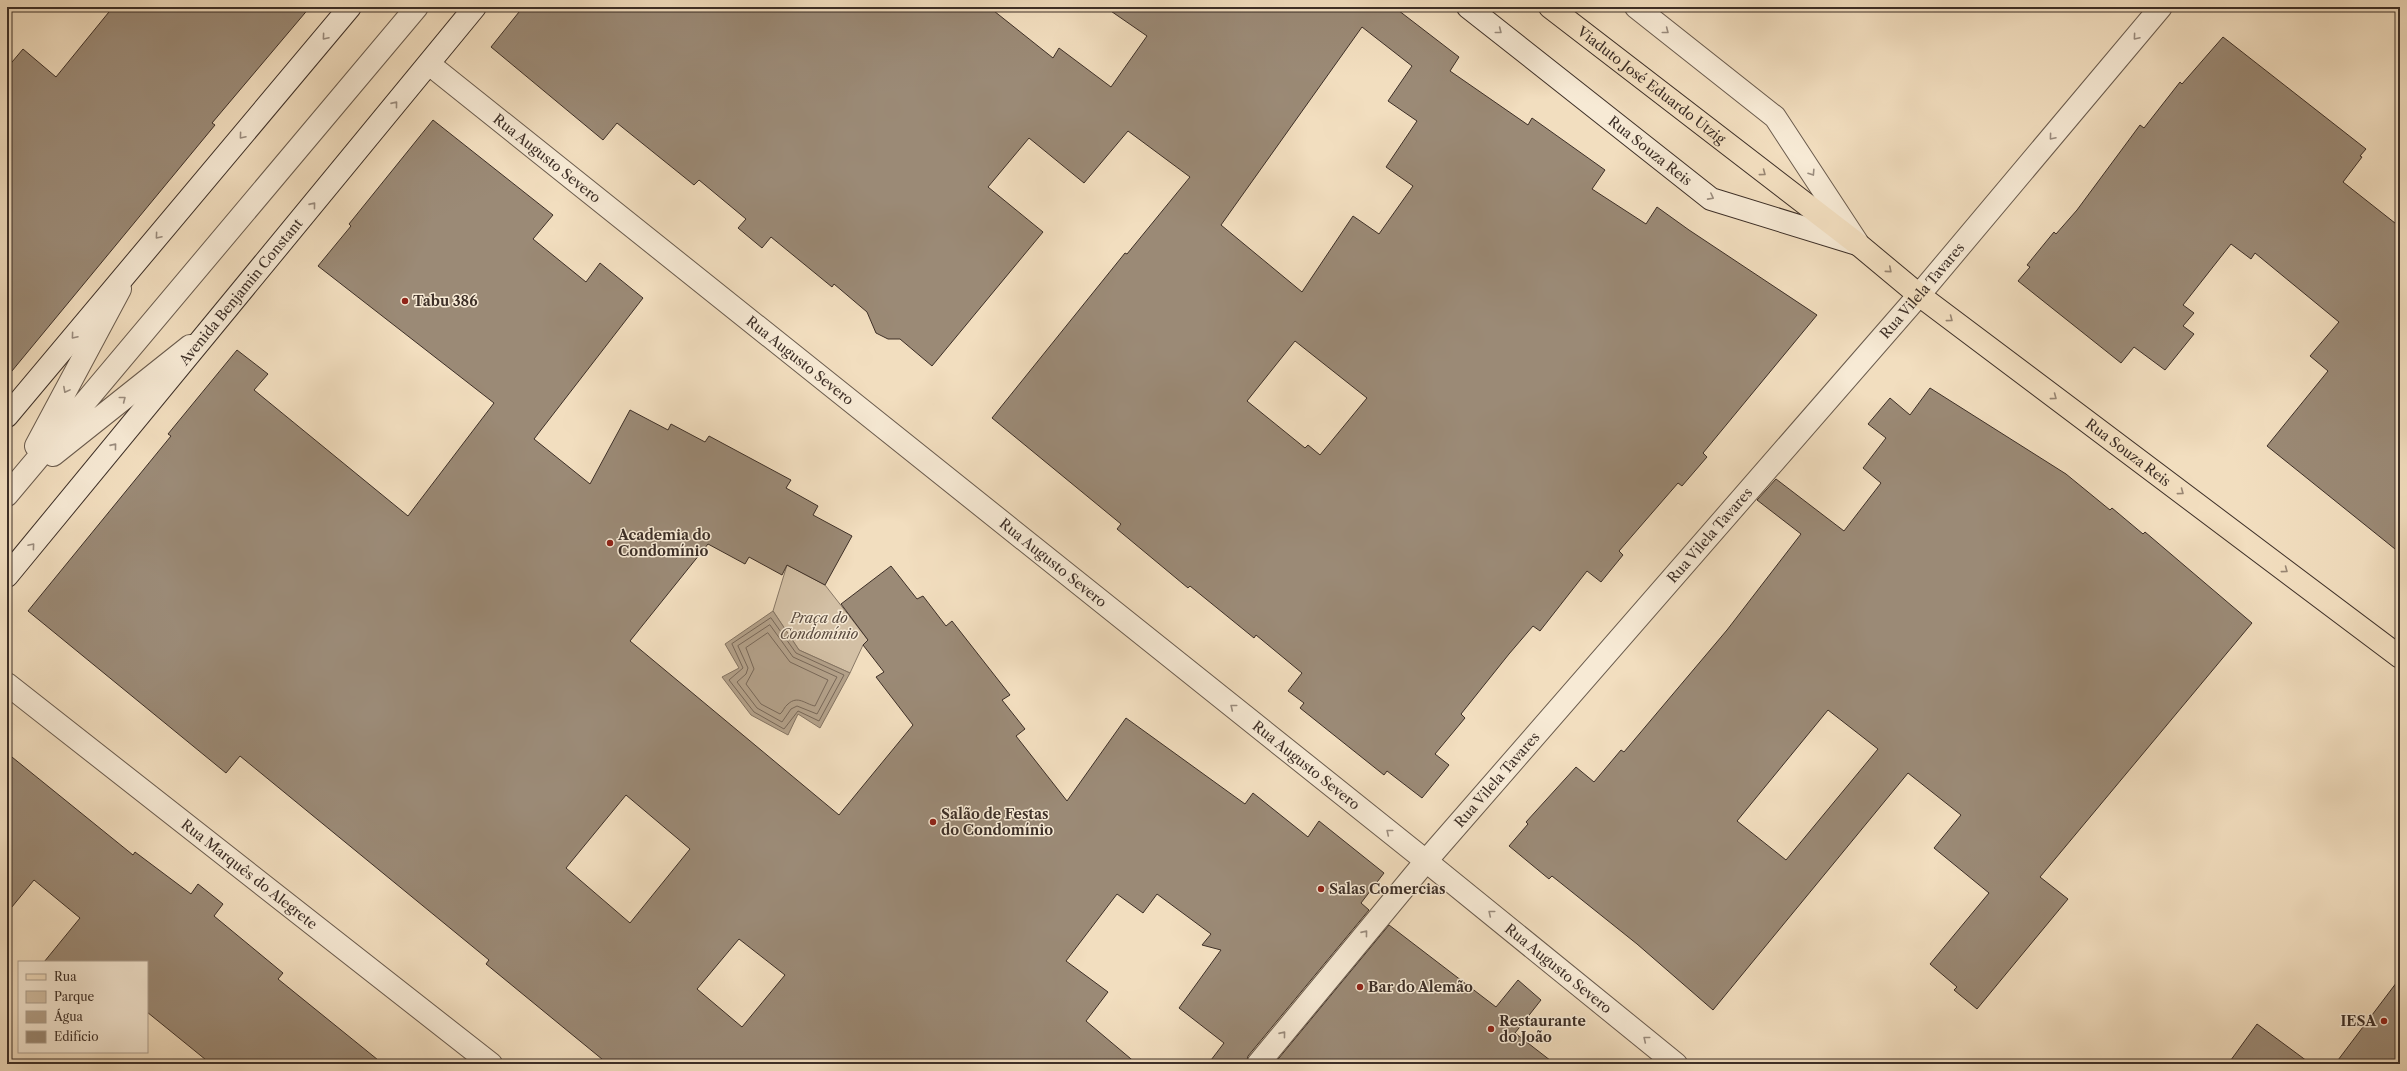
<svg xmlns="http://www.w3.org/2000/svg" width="2407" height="1071" font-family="'Libre Caslon Text',serif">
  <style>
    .green { fill: #d3c0a5; stroke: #887866 }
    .water { fill: #b4a28b; stroke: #847463 }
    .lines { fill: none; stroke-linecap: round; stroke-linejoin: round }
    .shore { stroke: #786859; stroke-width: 1 }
    .building { fill: #9b8a76; stroke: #3d2f27; fill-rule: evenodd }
    .service-casing { stroke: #6a5b4d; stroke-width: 24 }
    .minor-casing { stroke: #6a5b4d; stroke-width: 24 }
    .secondary-casing { stroke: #3d2f27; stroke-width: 24 }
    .primary-casing { stroke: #3d2f27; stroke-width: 24 }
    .service { stroke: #f7ead5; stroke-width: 22 }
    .minor { stroke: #f7ead5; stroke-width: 22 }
    .secondary { stroke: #f7ead5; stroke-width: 22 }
    .primary { stroke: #f2debf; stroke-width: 22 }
    .oneway { stroke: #9a8c7e }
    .oneway2 { stroke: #988673 }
    .poi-dot { fill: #8f2418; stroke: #f7ead5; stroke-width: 1.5 }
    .labels { text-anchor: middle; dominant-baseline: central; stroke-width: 3; stroke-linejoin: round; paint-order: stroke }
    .street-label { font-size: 14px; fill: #3d2f27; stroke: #f7ead5 }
    .poi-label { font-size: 14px; font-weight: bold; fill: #3d2f27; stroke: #f7ead5; text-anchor: start }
    .park-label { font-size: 14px; font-style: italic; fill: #5b4c40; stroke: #f7ead5 }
  </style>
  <rect width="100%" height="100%" fill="#f2debf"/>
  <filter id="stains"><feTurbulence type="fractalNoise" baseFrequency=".005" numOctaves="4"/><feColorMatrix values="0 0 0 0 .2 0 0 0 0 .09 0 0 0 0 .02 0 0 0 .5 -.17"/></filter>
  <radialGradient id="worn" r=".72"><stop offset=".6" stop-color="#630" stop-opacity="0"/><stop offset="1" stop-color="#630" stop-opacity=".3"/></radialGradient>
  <!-- green -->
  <path class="green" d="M787,565L825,585L868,640L863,645L850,673L799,650L773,611Z"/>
  <!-- water -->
  <path class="water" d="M773,611L799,650L850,673L820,728L798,714L788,735L751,715L722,677L739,668L725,644Z"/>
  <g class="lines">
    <!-- shore -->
    <path class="shore" d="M771,618L796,653L844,675L819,721L798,711L784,729L754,712L729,680L743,668L732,644Z
      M770,625L793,657L837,677L817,714L797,706L791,709L782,722L757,708L737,682L746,674L748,668L738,646Z
      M768,633L790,662L828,680L815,706C805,704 798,695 788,704C784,707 783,712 780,714L761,704L746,684L754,669L746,648Z"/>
  </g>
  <!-- building -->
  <path class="building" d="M113,7H310L212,123L215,125L7,377V68L23,49L56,77Z
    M523,7H989L1053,58L1059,48L1111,87L1147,36L1105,7H1394L1459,57L1450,71L1528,125L1532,118L1605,170L1592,189L1646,224L1657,207L1689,230L1817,315L1703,453L1707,457L1682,486L1678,483L1619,551L1623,555L1601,582L1587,571L1540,631L1533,626L1509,654L1461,714L1465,718L1435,754L1449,765L1422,798L1387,771L1384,775L1300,708L1304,703L1288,691L1302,673L1256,635L1254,638L1190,586L1188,588L1117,529L1121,524L992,418L1125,253L1127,254L1190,177L1128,131L1084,183L1029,138L988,187L1043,232L932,366L900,339H888L876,333L867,312L834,284L832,287L771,237L762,248L738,228L746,219L699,180L694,185L617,123L603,140L491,47ZM1362,27L1412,66L1388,101L1417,121L1386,167L1413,186L1379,234L1353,216L1302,292L1221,225ZM1295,341L1367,398L1320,455L1308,445L1305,448L1247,401Z
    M2223,37L2366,149L2360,156L2362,157L2343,182L2400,227V553L2267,446L2328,371L2310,356L2339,322L2255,253L2251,259L2231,244L2183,305L2194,313L2183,326L2194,334L2165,370L2134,347L2121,363L2018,281L2030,267L2027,265L2054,232L2056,234L2077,210L2140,125L2144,128L2180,82L2182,84Z
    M433,120L553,215L533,239L586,282L600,263L643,298L534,439L590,484L630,410L668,430L671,424L705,442L709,436L791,480L786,488L818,506L813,515L852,536L825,585L787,565L782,575L749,557L745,564L708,544L630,641L839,815L913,725L876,677L884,672L863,645L868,640L841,604L891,566L917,599L923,596L946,626L952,621L1010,695L1002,700L1025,729L1016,736L1067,801L1126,718L1245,804L1253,793L1308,837L1319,821L1384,873L1361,903L1369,910L1248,1056L1246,1064H1208L1224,1043L1179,1008L1221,950L1202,945L1211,934L1157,894L1143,913L1117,894L1066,961L1108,992L1086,1021L1137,1064H608L486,964L489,960L240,756L226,773L28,611L171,436L168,434L237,350L268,374L254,390L408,516L494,403L318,266L351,226L349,224ZM626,795L690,849L630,923L566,868ZM739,939L785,975L742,1027L697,989Z
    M1930,388L2066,474L2110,510L2112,508L2143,534L2145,532L2252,623L2040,877L2068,899L1977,1009L1954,990L1957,987L1930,964L1989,893L1934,848L1961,815L1908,773L1713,1010L1637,944L1552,876L1549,879L1509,846L1528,824L1526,822L1576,767L1594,782L1621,750L1624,752L1727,630L1801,534L1757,500L1776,479L1844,531L1881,483L1863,468L1886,438L1868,424L1890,398L1910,415ZM1828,710L1878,749L1786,860L1737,821Z
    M7,753L133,855L135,852L191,894L198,884L223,904L214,916L283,973L278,979L383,1064H211L147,1012V962H44L80,918L34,880L7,913Z
    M1389,925L1496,1007L1518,980L1541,1000L1515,1033L1555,1064H1274Z
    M2400,978V1064H2335Z
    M2257,1024L2311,1064H2228Z"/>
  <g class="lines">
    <defs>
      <path id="service" d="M36,446L120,289
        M53,455L190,346
        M7,495L417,7
        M1258,1064L1426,861"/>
      <g id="minor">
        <path d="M1636,7L1775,117L1857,242"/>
        <path id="s1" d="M429,64L1426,861L1676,1064"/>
        <path id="s2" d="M7,684L491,1064"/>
        <path id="s3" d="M1426,861L1919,295L2161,7"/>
      </g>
      <g id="secondary">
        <path id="s4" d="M1468,7L1711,199L1857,244"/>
        <path d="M7,416L350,7"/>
        <path id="s5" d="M7,576L475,7"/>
      </g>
      <g id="primary">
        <path id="s6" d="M1550,7L1859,245L1919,295L2400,657"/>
      </g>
    </defs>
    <!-- service casing -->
    <use href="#service" class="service-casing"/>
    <!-- minor casing -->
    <use href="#minor" class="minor-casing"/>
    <!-- secondary casing -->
    <use href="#secondary" class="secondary-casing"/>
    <!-- primary casing -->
    <use href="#primary" class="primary-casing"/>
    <!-- service -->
    <use href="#service" class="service"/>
    <!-- minor -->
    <use href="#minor" class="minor"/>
    <!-- secondary -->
    <use href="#secondary" class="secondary"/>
    <!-- primary -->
    <use href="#primary" class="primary"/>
  </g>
  <!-- one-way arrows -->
  <defs><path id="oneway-chevron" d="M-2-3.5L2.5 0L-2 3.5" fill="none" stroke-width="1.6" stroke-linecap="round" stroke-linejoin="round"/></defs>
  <g class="oneway">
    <use href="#oneway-chevron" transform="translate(1499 31) rotate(38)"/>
    <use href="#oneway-chevron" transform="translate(1666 31) rotate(38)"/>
    <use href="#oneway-chevron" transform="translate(325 37) rotate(130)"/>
    <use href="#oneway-chevron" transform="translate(2136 37) rotate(130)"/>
    <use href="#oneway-chevron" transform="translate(395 104) rotate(-51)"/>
    <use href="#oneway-chevron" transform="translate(242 136) rotate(130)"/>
    <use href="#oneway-chevron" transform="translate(2052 137) rotate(130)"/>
    <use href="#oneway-chevron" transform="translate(1812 173) rotate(57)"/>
    <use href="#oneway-chevron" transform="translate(1711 197) rotate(28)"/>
    <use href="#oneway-chevron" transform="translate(313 205) rotate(-51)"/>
    <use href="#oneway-chevron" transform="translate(158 236) rotate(130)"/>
    <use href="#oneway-chevron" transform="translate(74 336) rotate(130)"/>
    <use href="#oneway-chevron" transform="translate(66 390) rotate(118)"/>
    <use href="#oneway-chevron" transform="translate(123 399) rotate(-38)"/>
    <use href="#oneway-chevron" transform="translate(114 446) rotate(-51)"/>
    <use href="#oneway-chevron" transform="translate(32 546) rotate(-50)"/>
    <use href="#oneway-chevron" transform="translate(1233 707) rotate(-141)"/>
    <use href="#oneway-chevron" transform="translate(1389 832) rotate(-141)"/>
    <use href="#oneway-chevron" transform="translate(1491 913) rotate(-141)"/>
    <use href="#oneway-chevron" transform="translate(1365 933) rotate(-51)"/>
    <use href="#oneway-chevron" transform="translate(1283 1034) rotate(-51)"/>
    <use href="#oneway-chevron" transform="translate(1646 1039) rotate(-141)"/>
  </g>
  <g class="oneway2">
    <use href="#oneway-chevron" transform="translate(1763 173) rotate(37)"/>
    <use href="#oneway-chevron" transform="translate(1889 270) rotate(40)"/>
    <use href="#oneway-chevron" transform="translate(1950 319) rotate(37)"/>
    <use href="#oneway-chevron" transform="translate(2054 397) rotate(37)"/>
    <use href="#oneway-chevron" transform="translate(2181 492) rotate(37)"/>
    <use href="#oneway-chevron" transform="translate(2285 570) rotate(37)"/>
  </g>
  <!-- markers -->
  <g class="poi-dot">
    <circle cx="405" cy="301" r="4"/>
    <circle cx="610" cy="543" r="4"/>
    <circle cx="933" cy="822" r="4"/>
    <circle cx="1321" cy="889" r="4"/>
    <circle cx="1360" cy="987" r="4"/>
    <circle cx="2384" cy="1021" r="4"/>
    <circle cx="1491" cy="1029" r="4"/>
  </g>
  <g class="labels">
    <!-- street labels -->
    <g class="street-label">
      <text stroke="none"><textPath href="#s6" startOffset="128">Viaduto José Eduardo Utzig</textPath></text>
      <text stroke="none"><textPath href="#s4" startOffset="232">Rua Souza Reis</textPath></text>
      <text stroke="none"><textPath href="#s1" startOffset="151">Rua Augusto Severo</textPath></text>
      <text stroke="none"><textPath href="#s3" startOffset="756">Rua Vilela Tavares</textPath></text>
      <text stroke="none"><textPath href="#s5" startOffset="368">Avenida Benjamin Constant</textPath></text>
      <text stroke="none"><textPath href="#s1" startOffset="475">Rua Augusto Severo</textPath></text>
      <text stroke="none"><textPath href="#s6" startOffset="730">Rua Souza Reis</textPath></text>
      <text stroke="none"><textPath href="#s3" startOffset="432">Rua Vilela Tavares</textPath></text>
      <text stroke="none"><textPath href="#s1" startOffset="799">Rua Augusto Severo</textPath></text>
      <text stroke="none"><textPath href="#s1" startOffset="1123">Rua Augusto Severo</textPath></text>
      <text stroke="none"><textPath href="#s3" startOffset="108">Rua Vilela Tavares</textPath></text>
      <text stroke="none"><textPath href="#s2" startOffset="308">Rua Marquês do Alegrete</textPath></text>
      <text stroke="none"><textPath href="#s1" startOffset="1447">Rua Augusto Severo</textPath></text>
    </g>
    <!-- poi labels -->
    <g class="poi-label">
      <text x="413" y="301">Tabu 386</text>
      <text x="618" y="535">Academia do<tspan x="618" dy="16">Condomínio</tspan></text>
      <text x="941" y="814">Salão de Festas<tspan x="941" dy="16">do Condomínio</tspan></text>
      <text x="1329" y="889">Salas Comercias</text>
      <text x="1368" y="987">Bar do Alemão</text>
      <text x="1499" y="1021">Restaurante<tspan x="1499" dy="16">do João</tspan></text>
      <text x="2376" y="1021" text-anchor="end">IESA</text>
    </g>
    <!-- park labels -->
    <g class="park-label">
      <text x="819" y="618">Praça do<tspan x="819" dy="16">Condomínio</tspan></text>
    </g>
  </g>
  <!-- margin -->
  <rect width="2407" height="1071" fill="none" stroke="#f2debf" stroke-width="24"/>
  <rect x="8" y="8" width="2391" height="1055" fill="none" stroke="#3d2f27" stroke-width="2"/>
  <rect x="12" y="12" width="2383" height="1047" fill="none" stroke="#3d2f27"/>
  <!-- legend -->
  <rect x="18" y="961" width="130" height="92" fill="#f7ead5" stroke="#ad9f8f"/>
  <rect x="26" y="974" width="20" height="6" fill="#f2debf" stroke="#ad9f8f"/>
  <text x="54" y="981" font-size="12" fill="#3d2f27">Rua</text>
  <rect x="26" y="991" width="20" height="12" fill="#d3c0a5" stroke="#ad9f8f"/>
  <text x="54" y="1001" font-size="12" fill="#3d2f27">Parque</text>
  <rect x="26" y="1011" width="20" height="12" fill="#b4a28b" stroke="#ad9f8f"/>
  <text x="54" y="1021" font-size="12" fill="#3d2f27">Água</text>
  <rect x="26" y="1031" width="20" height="12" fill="#9b8a76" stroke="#ad9f8f"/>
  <text x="54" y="1041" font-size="12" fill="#3d2f27">Edifício</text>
  <rect width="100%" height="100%" filter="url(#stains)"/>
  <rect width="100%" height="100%" fill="url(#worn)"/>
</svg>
